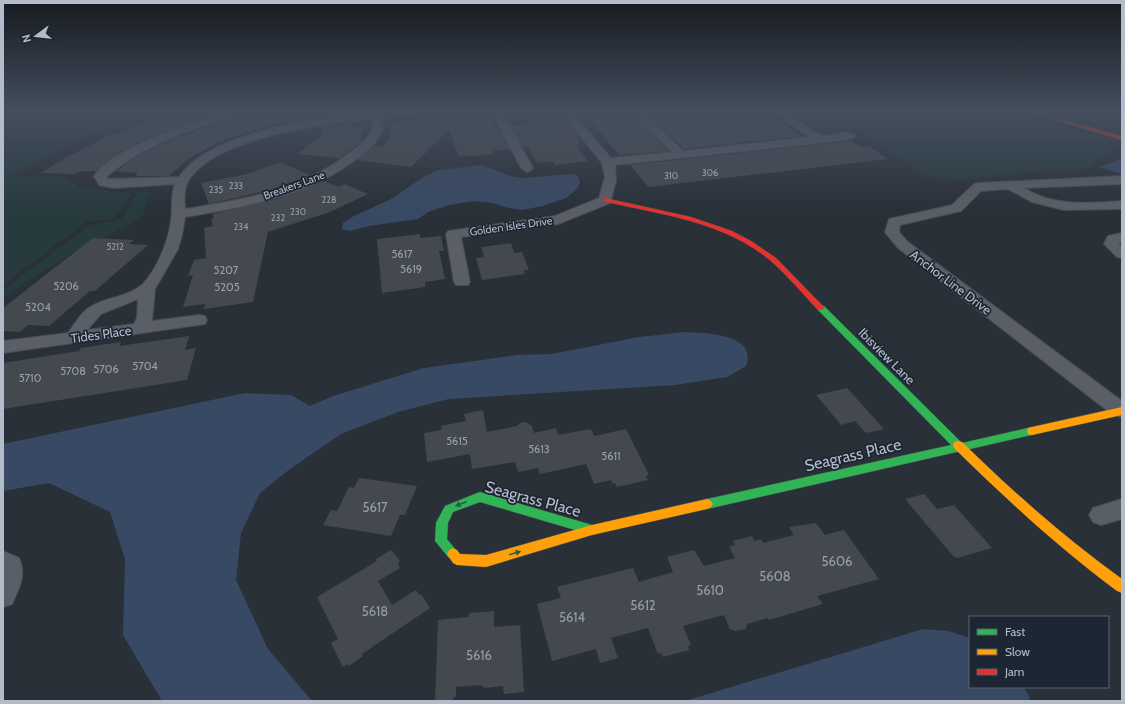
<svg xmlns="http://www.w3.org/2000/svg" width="1125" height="704" font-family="Cabin,sans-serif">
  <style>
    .green { fill: #273a3e }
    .water { fill: #384963 }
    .building { fill: #444950 }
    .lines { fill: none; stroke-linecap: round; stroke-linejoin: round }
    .street-casing { stroke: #484c53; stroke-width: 2 }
    .fast-casing { stroke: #484c53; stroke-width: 1 }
    .slow-casing { stroke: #484c53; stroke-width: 1 }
    .jam-casing { stroke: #484c53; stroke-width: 1 }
    .street { fill: #5a5e66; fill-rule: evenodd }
    .fast { fill: #30b455; fill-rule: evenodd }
    .slow { fill: #ff9f0a; fill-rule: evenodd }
    .jam { fill: #e5322d; fill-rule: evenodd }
    .oneway { fill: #255f41 }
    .labels { text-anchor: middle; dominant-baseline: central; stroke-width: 3.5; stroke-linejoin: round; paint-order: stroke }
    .far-number-label { font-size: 9px; fill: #989fab }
    .far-street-label { font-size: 11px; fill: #b4bcc9; stroke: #1d2633 }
    .number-label { font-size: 11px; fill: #989fab }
    .street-label { font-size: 13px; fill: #b4bcc9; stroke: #1d2633 }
    .near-number-label { font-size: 13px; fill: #989fab }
    .near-street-label { font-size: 16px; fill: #b4bcc9; stroke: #1d2633 }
  </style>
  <rect width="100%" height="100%" fill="#2a3038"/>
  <!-- green -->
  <path class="green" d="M3,112H153L81,139L13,176L66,178L78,187L132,194L114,219L86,222L3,285Z
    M792,112H1017L1086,133L1122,140V145L1109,152L1087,169L1037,171L959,180L926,177L861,130L797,116Z
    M1062,112H1122V129Z
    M138,192H150L142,218L74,252L3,297V290L90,225L121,219Z"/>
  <!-- water -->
  <path class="water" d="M1122,158V174L1099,167Z
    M482,165L510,176L523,178L574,174L578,176L580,183L576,190L566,198L543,206L522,210L508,208L492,203L473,201L449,205L428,212L418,219L369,226L350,231L342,229L343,223L352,217L391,199L425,176L439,170Z
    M686,332C706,333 758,334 746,366L727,377L675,385L449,399L398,412L341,434L290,469L260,493L241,533L236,580L268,649L312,701H162L123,635L125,559L110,512L49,483L3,491V444L245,393L291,395L310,406L333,396L424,368L517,355L552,354L639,337Z
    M923,629L948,631L970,638V687H1023L1030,697L1028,701H685Z"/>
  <!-- building -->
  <path class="building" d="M175,112H224L176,127L136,144L118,154L97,171H80L75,174L41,173L67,157L108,136Z
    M246,112H303L304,117L256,129L219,142L188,159L169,176H135L138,173L116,171L138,156L172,139L243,115Z
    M327,112H352V114L325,117Z
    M583,112H633L669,151L619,155Z
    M646,112H689L698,115L727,112H765L801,136L684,149Z
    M472,114H488L494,127H498L510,149L492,151L493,154L459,157L449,130L411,167L357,160L374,146L383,147L391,135L390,123L405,122L404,120Z
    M564,118L578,136L580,145H576L588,161L555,165L553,161L537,163L528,147L523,148L511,126L531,124L529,121Z
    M352,123L350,127H364L360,143L339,158L297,154L318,138L321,140L322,127Z
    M852,141L861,147L868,146L888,159L648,187L630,165Z
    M280,162L310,175L270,190L209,204L201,183L248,174Z
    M324,181L338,187L344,184L368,194L330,212L268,232L253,302L204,309L205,304L183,307L193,275L188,276L194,260L206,258L204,228L213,226L211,219L214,218L212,214L277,199Z
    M420,234V238L441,236L444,251H439L445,279L425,282V287L382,293L377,239Z
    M93,238L134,240L129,244L148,245L95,291H90L49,326L28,325L20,332L3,331V308Z
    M511,243L514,253L522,252L529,270H524L525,274L482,280L476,258L484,257L481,247Z
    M189,336L185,350L196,348L187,380L3,409V363L79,351L81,348L121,342L119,346Z
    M847,388L884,429L866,433L855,421L841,425L816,395Z
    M483,410L487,432L517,426L520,423L525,422L532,426L534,433L556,428L558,435L591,429L594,436L626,429L649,475L646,476L648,480L617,487L615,483H612L611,480L594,484L586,464L540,474L538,468L518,472L515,462L472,469L470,454L427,462L424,433L442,430L441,426L466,421L464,414Z
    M359,478L417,486L405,515H400L391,536L323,525L331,510L337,511L349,487L354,488Z
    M924,494L937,509L954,505L992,548L957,558L953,556L905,499Z
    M816,523L825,535L844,530L879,579L817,596L823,604L769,620L768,618L747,624L746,629L735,631L730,629L724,615L683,626L691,645L688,646L689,650L663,657L661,653L658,654L648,628L611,638L618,658L600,663L596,649L552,661L537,604L561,598L557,587L633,568L639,582L673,572L667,557L694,550L704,566L735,558L729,547L735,545L733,541L752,536L754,541L761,539L763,543L794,535L789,527Z
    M391,550L400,561L398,563L400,568L378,581L392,605L416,590L419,595L421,594L430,608L362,654L363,656L349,666L348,664L343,667L331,643L338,639L317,597L377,561L376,559Z
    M494,611V627L520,625L524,692L504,694L503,686L485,688L480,685L456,687V697H454L453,700L435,701L438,620L469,617V613Z"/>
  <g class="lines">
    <defs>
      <path id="street" d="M229,112H245L243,114C195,127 145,144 106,177L108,179L179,177C215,124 361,111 419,112L414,115L383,118C384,136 373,147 359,157C310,196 245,207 185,217L182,235L178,249L155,289L152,321L199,315L205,316L207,320L205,324L3,353V341L68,333C75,324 80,313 90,307C106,297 129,297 143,284C157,269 169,240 171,220C173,208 170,196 175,184L113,188L99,185L94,176C114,147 195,121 229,112ZM373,119C373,136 362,144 348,154C302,190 241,200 185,209C184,197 184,186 191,177C220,137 326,123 373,119ZM138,299L137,318L134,324L87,330L101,314Z
        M492,112H502L533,168L531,170L527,172L521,168Z
        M561,112H571L611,158L672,152L634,112H644L683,151L809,137L774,112C797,112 802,128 820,135C830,139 849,127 856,136L851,139L820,143L615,165L616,181L610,203L558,224L461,237L470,282L468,285H456L454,282L446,234L448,231L555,216L599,198L605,177L602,163Z
        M1122,176V184L1024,188C1054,207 1089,203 1122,201V209L1064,210L1032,202L1008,189L981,191L961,211L900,225L899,232L908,242L1122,401V417L1113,415L898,248L885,232L889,219L952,205L974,184L978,183Z
        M1122,233V241L1118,243L1122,246V258L1117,257L1104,244L1108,236Z
        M1122,499V519L1101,525L1093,522L1089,515L1093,508Z
        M3,551L19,558C27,575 19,588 12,604L3,607Z"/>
      <path id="fast" d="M818,306H824L962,443L1032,427L1036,428L1037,431L1036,434L707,509L703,507L701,504L703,501L707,499L951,445L818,310L817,308Z
        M480,492L592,525L596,526L598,530L596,534L592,535L480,502L453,512L448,523L447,539L459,554L457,558L453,560L449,558L435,541L436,523L445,506Z"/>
      <path id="slow" d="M1122,407V415L1032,435L1028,434L1027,431L1028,428L1032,427Z
        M958,441L962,442C1012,491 1065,538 1122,579V593L1117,591C1059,548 1006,499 954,448L953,445L954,442Z
        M707,499L711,501L713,504L711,507L707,509L592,535L486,567L457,565L453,563L447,554L449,550L453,548L457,550L460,554L486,555L592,525Z"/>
      <path id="jam" d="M1029,112H1036L1122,136V140Z
        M605,198L691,217L732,231L751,241L776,258L825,308L821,310H818C803,294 788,276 771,261C723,221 662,215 603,201V199Z"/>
    </defs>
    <!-- street casing -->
    <use href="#street" class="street-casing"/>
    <!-- fast casing -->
    <use href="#fast" class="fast-casing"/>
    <!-- slow casing -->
    <use href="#slow" class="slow-casing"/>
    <!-- jam casing -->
    <use href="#jam" class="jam-casing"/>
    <!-- street -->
    <use href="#street" class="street"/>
    <!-- fast -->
    <use href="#fast" class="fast"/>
    <!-- slow -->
    <use href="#slow" class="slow"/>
    <!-- jam -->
    <use href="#jam" class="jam"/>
  </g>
  <!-- one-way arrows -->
  <defs><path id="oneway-solid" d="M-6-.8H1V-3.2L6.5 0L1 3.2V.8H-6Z"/></defs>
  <g class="oneway">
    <use href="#oneway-solid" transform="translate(461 504) rotate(159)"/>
    <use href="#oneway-solid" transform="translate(515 553) rotate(-16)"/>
  </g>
  <!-- sky -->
  <linearGradient id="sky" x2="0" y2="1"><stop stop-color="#171a1f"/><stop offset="0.53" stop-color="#444e5e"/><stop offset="1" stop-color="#444e5e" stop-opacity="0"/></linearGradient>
  <rect width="1125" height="210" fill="url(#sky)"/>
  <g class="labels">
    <!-- far-number labels -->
    <g class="far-number-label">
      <text x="710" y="172">306</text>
      <text x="671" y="175">310</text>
      <text x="236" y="185">233</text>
      <text x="216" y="189">235</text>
      <text x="329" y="199">228</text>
      <text x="298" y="211">230</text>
      <text x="278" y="217">232</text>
      <text x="241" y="226">234</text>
      <text x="115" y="246">5212</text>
    </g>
    <!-- far-street labels -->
    <g class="far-street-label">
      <text transform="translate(294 185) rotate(-20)">Breakers Lane</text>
      <text transform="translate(511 226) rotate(-8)">Golden Isles Drive</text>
    </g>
    <!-- number labels -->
    <g class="number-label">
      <text x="402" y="254">5617</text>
      <text x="411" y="269">5619</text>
      <text x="226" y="270">5207</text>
      <text x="66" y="286">5206</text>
      <text x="227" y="287">5205</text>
      <text x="38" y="307">5204</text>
      <text x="145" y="366">5704</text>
      <text x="106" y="369">5706</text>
      <text x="73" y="371">5708</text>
      <text x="30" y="378">5710</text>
      <text x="457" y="441">5615</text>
      <text x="539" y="449">5613</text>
      <text x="611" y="456">5611</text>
    </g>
    <!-- street labels -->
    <g class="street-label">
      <text transform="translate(951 282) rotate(37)">Anchor Line Drive</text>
      <text transform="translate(101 334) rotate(-8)">Tides Place</text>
      <text transform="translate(887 356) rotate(45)">Ibisview Lane</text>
    </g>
    <!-- near-number labels -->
    <g class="near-number-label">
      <text x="375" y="507">5617</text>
      <text x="837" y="561">5606</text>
      <text x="775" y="576">5608</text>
      <text x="710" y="590">5610</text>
      <text x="643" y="605">5612</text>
      <text x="375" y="611">5618</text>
      <text x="572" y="617">5614</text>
      <text x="479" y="655">5616</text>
    </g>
    <!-- near-street labels -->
    <g class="near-street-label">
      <text transform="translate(853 455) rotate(-13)">Seagrass Place</text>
      <text transform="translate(533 499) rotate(15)">Seagrass Place</text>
    </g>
  </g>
  <!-- border -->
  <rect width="1125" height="704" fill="none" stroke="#b4bcc9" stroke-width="8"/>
  <!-- legend -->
  <rect x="969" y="616" width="140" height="72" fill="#1d2633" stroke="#59626f"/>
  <rect x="977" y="629" width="20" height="6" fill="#30b455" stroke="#59626f"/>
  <text x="1005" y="636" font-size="12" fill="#b4bcc9">Fast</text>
  <rect x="977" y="649" width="20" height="6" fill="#ff9f0a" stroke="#59626f"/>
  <text x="1005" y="656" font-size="12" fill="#b4bcc9">Slow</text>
  <rect x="977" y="669" width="20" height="6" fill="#e5322d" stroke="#59626f"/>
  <text x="1005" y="676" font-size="12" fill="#b4bcc9">Jam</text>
  <!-- north arrow -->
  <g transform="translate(36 36) rotate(255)" stroke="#1d2633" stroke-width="3" paint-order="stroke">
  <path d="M0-3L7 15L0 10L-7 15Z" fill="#b4bcc9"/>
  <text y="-6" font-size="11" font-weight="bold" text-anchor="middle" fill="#b4bcc9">N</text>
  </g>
</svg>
